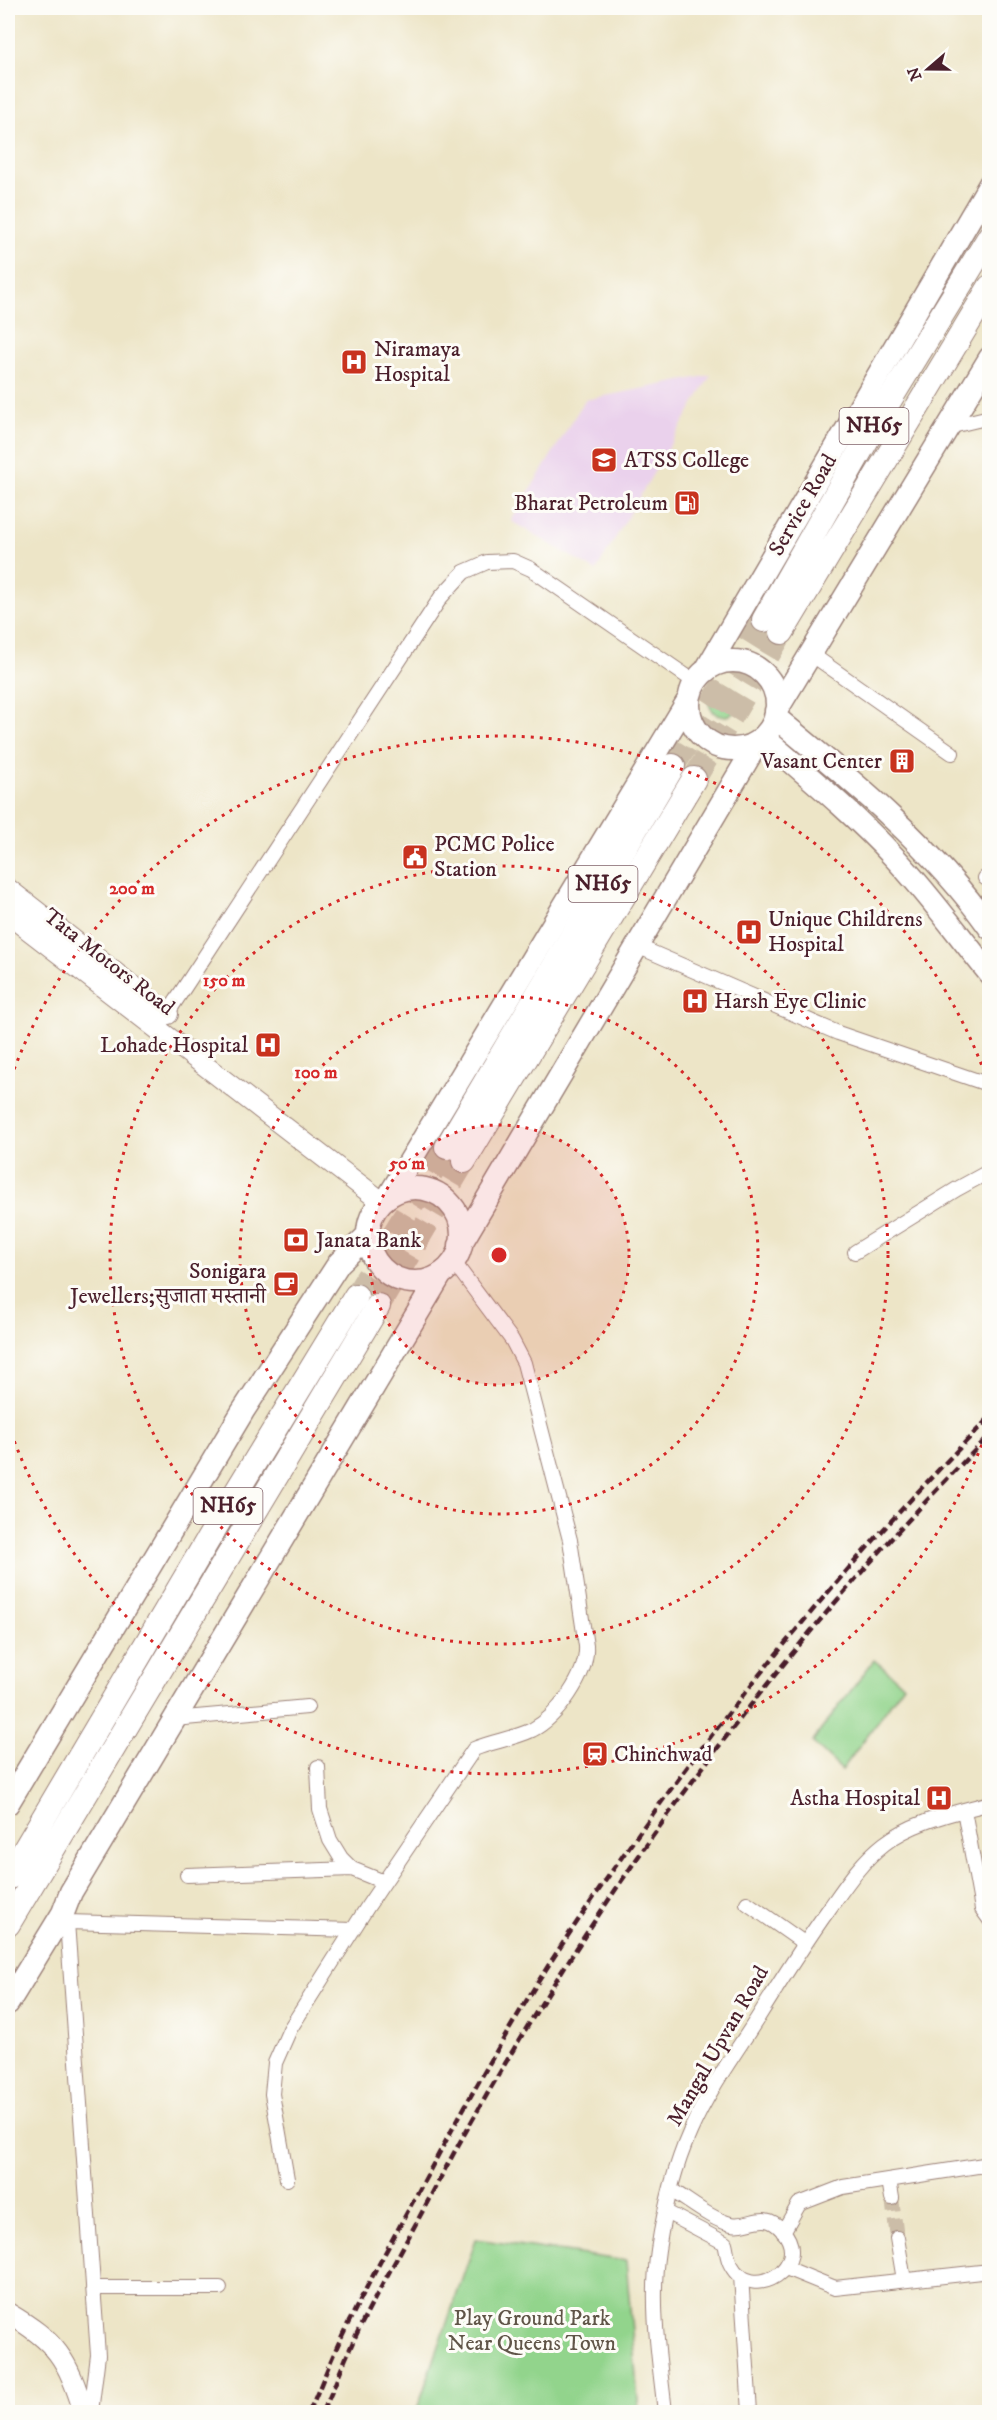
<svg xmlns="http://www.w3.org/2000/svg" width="997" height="2420" font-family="'IM FELL DW Pica','Noto Serif Devanagari',serif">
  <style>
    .built { fill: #ead1ec }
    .green { fill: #92d48c; stroke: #6e7a5c; stroke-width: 1.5 }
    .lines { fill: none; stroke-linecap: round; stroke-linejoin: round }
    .minor-tunnel { stroke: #ccbda8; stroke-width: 14; stroke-dasharray: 14 7; stroke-linecap: butt }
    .trunk-tunnel { stroke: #ccbda8; stroke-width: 24; stroke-dasharray: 24 12; stroke-linecap: butt }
    .minor-casing { stroke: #9c8279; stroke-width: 16 }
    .secondary-casing { stroke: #9c8279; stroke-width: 22 }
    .primary-casing { stroke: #9c8279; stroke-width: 25 }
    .trunk-casing { stroke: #9c8279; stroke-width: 26 }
    .minor { stroke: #fff; stroke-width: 14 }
    .secondary { stroke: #fff; stroke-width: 20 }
    .primary { stroke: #fff; stroke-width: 22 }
    .trunk { stroke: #fff; stroke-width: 24 }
    .rail { stroke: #4a1f2b; stroke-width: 4.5; stroke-dasharray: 9 4.5; stroke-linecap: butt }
    .ring { fill: none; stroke: #d62828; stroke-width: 3; stroke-dasharray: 3 6 }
    .labels { text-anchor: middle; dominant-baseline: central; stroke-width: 6; stroke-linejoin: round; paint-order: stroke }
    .shield { fill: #fdfcf7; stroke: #806168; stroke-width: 1.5 }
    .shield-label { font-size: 21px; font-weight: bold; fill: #4a1f2b }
    .poi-label { font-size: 22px; fill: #4a1f2b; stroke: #fdfcf7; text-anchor: start }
    .street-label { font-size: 22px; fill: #4a1f2b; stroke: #fdfcf7 }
    .park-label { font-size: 22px; fill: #605548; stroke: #fdfcf7 }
    .centre { fill: #d62828; stroke: #fdfcf7; stroke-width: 3 }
    .ring-label { font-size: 18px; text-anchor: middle; font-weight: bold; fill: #d62828; stroke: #fdfcf7; stroke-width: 6; stroke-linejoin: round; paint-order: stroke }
  </style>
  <rect width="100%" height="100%" fill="#fdfcf7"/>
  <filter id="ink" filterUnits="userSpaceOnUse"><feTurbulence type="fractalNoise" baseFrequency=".0167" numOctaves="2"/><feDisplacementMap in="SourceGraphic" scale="12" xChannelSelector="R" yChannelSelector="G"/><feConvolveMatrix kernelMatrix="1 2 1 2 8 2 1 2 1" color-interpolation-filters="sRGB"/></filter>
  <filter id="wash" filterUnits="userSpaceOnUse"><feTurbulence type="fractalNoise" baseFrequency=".008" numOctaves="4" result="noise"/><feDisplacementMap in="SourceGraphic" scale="24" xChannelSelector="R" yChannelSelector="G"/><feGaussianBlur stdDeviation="1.35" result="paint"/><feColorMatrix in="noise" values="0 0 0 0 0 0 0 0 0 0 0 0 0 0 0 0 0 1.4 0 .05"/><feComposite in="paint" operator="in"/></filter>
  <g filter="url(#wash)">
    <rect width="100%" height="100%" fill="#ede5c7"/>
    <!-- built -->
    <path class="built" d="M711,375L596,571L511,521L585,400Z"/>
    <!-- green -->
    <path class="green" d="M709 701a15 15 0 1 1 30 0a15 15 0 1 1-30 0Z
      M874,1660L904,1685L842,1770L812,1742Z
      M476,2239L626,2261L639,2412H416Z"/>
  </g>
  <g filter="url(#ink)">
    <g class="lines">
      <!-- minor-tunnel -->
      <path class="minor-tunnel" d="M892,2198L897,2238"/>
      <!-- trunk-tunnel -->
      <path class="trunk-tunnel" d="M673,766L764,620
        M694,779L782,632
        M356,1296L447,1147
        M378,1306L464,1161"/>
      <defs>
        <path id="minor" d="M948,427L990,417
          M811,654L952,753
          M985,878L990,881
          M637,946L838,1033L990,1085
          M163,1020L441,597L464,572L487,562L513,561L531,569L695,682
          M855,1252L957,1189L990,1171
          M174,1719L307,1707
          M318,1767L320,1809L330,1840L341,1858L352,1869L384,1882
          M964,1810L982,1909L990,1920
          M187,1875L352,1869
          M747,1903L804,1943
          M63,1913L67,1922L98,2355L91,2412
          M67,1922L353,1930
          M287,2179L272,2094L275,2063L290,2029L368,1906L474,1749C493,1741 513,1739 532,1730C557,1717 588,1675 586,1646L570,1540L524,1363L512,1340L453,1261
          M889,2180L892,2198
          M666,2212L725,2243C727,2250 727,2259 731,2265C752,2305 814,2265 782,2230C763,2209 751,2228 731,2224C712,2220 688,2200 671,2190
          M783,2232L799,2204L843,2187L990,2164
          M897,2238L904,2280
          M786,2268L835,2288L990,2271
          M741,2276L750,2412
          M93,2288H220
          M665,2412C659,2358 650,2304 658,2250C664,2211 674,2168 690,2132C707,2092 734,2055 757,2019C780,1982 803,1945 829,1909C846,1885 861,1862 884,1844C913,1821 955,1813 990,1803"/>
        <path id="secondary" d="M8,889L168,1014
          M8,914L382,1202
          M8,2313C57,2342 67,2358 84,2412"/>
        <path id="primary" d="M689 705a44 44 0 1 1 88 0a44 44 0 1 1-88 0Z
          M706,670L990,184
          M776,711L990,358
          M775,717C854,782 930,844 990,928
          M763,737C808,776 854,814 894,857C929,894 958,935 990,974
          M368 1235a47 47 0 1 1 94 0a47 47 0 1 1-94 0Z
          M389,1196L689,699
          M460,1245L759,740
          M8,1803L243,1411L339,1263L368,1235
          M8,2003L63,1913L71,1892L441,1274"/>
        <path id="trunk" d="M764,620L886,406L990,236
          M782,632L990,287
          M447,1147L673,766
          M464,1161L694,779
          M8,1878L229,1504L356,1296
          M8,1924L378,1306"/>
      </defs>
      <!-- minor casing -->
      <use href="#minor" class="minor-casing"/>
      <!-- secondary casing -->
      <use href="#secondary" class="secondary-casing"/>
      <!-- primary casing -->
      <use href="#primary" class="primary-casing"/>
      <!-- trunk casing -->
      <use href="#trunk" class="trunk-casing"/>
      <!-- minor -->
      <use href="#minor" class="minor"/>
      <!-- secondary -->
      <use href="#secondary" class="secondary"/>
      <!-- primary -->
      <use href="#primary" class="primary"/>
      <!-- trunk -->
      <use href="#trunk" class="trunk"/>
      <!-- rail -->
      <path class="rail" d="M309,2412C323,2381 335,2348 351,2318C372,2276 395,2235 417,2194C470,2096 524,1998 588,1906C707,1731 841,1567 990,1417
        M323,2412C336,2383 347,2353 361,2325C383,2282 407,2241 429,2199C578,1919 766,1660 990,1435"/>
    </g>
  </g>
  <!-- distance rings -->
  <circle cx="499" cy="1255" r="130" fill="#d62828" fill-opacity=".12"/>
  <g class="ring">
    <circle cx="499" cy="1255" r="130"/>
    <circle cx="499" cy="1255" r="259"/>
    <circle cx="499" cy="1255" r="389"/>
    <path d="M988 1428A519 519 0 0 1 8 1424M8 1086A519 519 0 0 1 988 1082"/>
  </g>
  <!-- icons -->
  <defs>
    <symbol id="hospital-square" viewBox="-11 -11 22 22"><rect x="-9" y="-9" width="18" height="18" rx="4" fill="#c8321e" stroke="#fdfcf7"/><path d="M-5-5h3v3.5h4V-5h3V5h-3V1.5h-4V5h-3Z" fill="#fff"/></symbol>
    <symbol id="university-square" viewBox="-11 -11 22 22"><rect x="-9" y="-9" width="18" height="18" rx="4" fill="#c8321e" stroke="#fdfcf7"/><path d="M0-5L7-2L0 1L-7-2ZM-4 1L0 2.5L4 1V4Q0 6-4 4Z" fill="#fff"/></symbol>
    <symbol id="fuel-square" viewBox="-11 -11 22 22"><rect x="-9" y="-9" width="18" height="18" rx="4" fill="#c8321e" stroke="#fdfcf7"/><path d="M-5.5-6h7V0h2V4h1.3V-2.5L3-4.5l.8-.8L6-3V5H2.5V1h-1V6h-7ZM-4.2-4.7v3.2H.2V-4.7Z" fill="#fff"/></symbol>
    <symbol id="building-square" viewBox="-11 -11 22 22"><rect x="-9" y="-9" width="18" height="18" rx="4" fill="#c8321e" stroke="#fdfcf7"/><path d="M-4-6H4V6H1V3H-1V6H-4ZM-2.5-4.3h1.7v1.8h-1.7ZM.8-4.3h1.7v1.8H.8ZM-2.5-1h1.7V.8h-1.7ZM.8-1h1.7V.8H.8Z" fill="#fff"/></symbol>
    <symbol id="civic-square" viewBox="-11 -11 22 22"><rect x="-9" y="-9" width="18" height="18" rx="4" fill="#c8321e" stroke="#fdfcf7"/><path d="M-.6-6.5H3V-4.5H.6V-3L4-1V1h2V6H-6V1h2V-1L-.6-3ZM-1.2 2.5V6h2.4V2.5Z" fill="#fff"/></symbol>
    <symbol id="bank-square" viewBox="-11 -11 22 22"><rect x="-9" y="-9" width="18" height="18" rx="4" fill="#c8321e" stroke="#fdfcf7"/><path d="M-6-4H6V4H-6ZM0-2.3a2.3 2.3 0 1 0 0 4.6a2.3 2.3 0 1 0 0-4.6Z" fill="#fff"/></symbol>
    <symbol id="cafe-square" viewBox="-11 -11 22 22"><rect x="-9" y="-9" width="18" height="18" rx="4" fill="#c8321e" stroke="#fdfcf7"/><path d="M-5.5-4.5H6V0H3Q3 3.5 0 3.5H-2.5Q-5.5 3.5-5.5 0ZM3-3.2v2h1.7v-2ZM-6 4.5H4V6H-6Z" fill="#fff"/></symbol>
    <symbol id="station-square" viewBox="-11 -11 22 22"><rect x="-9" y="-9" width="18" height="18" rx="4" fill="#c8321e" stroke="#fdfcf7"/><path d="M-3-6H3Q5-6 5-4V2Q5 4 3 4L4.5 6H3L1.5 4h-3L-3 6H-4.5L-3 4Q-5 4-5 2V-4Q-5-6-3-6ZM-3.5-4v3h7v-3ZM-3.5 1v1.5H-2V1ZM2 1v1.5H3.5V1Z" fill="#fff"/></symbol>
  </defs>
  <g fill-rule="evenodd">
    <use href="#hospital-square" x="339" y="347" width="30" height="30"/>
    <use href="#university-square" x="589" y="445" width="30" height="30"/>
    <use href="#fuel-square" x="672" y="488" width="30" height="30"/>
    <use href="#building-square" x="887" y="746" width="30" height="30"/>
    <use href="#civic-square" x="400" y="842" width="30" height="30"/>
    <use href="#hospital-square" x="734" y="917" width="30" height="30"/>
    <use href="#hospital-square" x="680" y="986" width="30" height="30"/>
    <use href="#hospital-square" x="253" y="1030" width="30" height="30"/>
    <use href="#bank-square" x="281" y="1225" width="30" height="30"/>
    <use href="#cafe-square" x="271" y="1269" width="30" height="30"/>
    <use href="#station-square" x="580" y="1739" width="30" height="30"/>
    <use href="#hospital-square" x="924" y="1783" width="30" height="30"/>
  </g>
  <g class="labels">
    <!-- shield labels -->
    <g class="shield">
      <rect x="839.5" y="408" width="69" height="36" rx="4.5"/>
      <rect x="568.5" y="866" width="69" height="36" rx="4.5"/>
      <rect x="193.5" y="1488" width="69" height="36" rx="4.5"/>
    </g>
    <g class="shield-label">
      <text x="874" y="426">NH65</text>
      <text x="603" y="884">NH65</text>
      <text x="228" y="1506">NH65</text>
    </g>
    <!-- poi labels -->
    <g class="poi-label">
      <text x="374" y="349">Niramaya<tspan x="374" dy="25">Hospital</tspan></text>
      <text x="624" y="460">ATSS College</text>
      <text x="668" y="503" text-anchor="end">Bharat Petroleum</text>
      <text x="882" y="761" text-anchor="end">Vasant Center</text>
      <text x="434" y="844">PCMC Police<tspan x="434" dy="25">Station</tspan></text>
      <text x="768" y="919">Unique Childrens<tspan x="768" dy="25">Hospital</tspan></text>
      <text x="714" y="1001">Harsh Eye Clinic</text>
      <text x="248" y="1045" text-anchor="end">Lohade Hospital</text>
      <text x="316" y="1240">Janata Bank</text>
      <text x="266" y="1271" text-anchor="end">Sonigara<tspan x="266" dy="25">Jewellers;सुजाता मस्तानी</tspan></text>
      <text x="614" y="1754">Chinchwad</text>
      <text x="920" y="1798" text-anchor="end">Astha Hospital</text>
    </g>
    <!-- street labels -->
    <g class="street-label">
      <text transform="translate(803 505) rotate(-60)">Service Road</text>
      <text transform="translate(109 962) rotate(38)">Tata Motors Road</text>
      <text transform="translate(718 2046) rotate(-60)">Mangal Upvan Road</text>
    </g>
    <!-- park labels -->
    <g class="park-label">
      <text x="532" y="2318">Play Ground Park<tspan x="532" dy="25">Near Queens Town</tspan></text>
    </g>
  </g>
  <circle cx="499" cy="1255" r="9" class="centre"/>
  <g class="ring-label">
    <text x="132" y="894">200 m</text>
    <text x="224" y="986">150 m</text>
    <text x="316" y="1078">100 m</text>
    <text x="407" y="1169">50 m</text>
  </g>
  <!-- margin -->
  <rect width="997" height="2420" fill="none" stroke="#fdfcf7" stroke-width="30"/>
  <!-- north arrow -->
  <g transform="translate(928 69) rotate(250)" stroke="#fdfcf7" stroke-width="4.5" paint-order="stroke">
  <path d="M0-4.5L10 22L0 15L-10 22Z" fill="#4a1f2b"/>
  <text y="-9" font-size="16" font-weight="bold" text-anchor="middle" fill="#4a1f2b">N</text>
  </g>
</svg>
